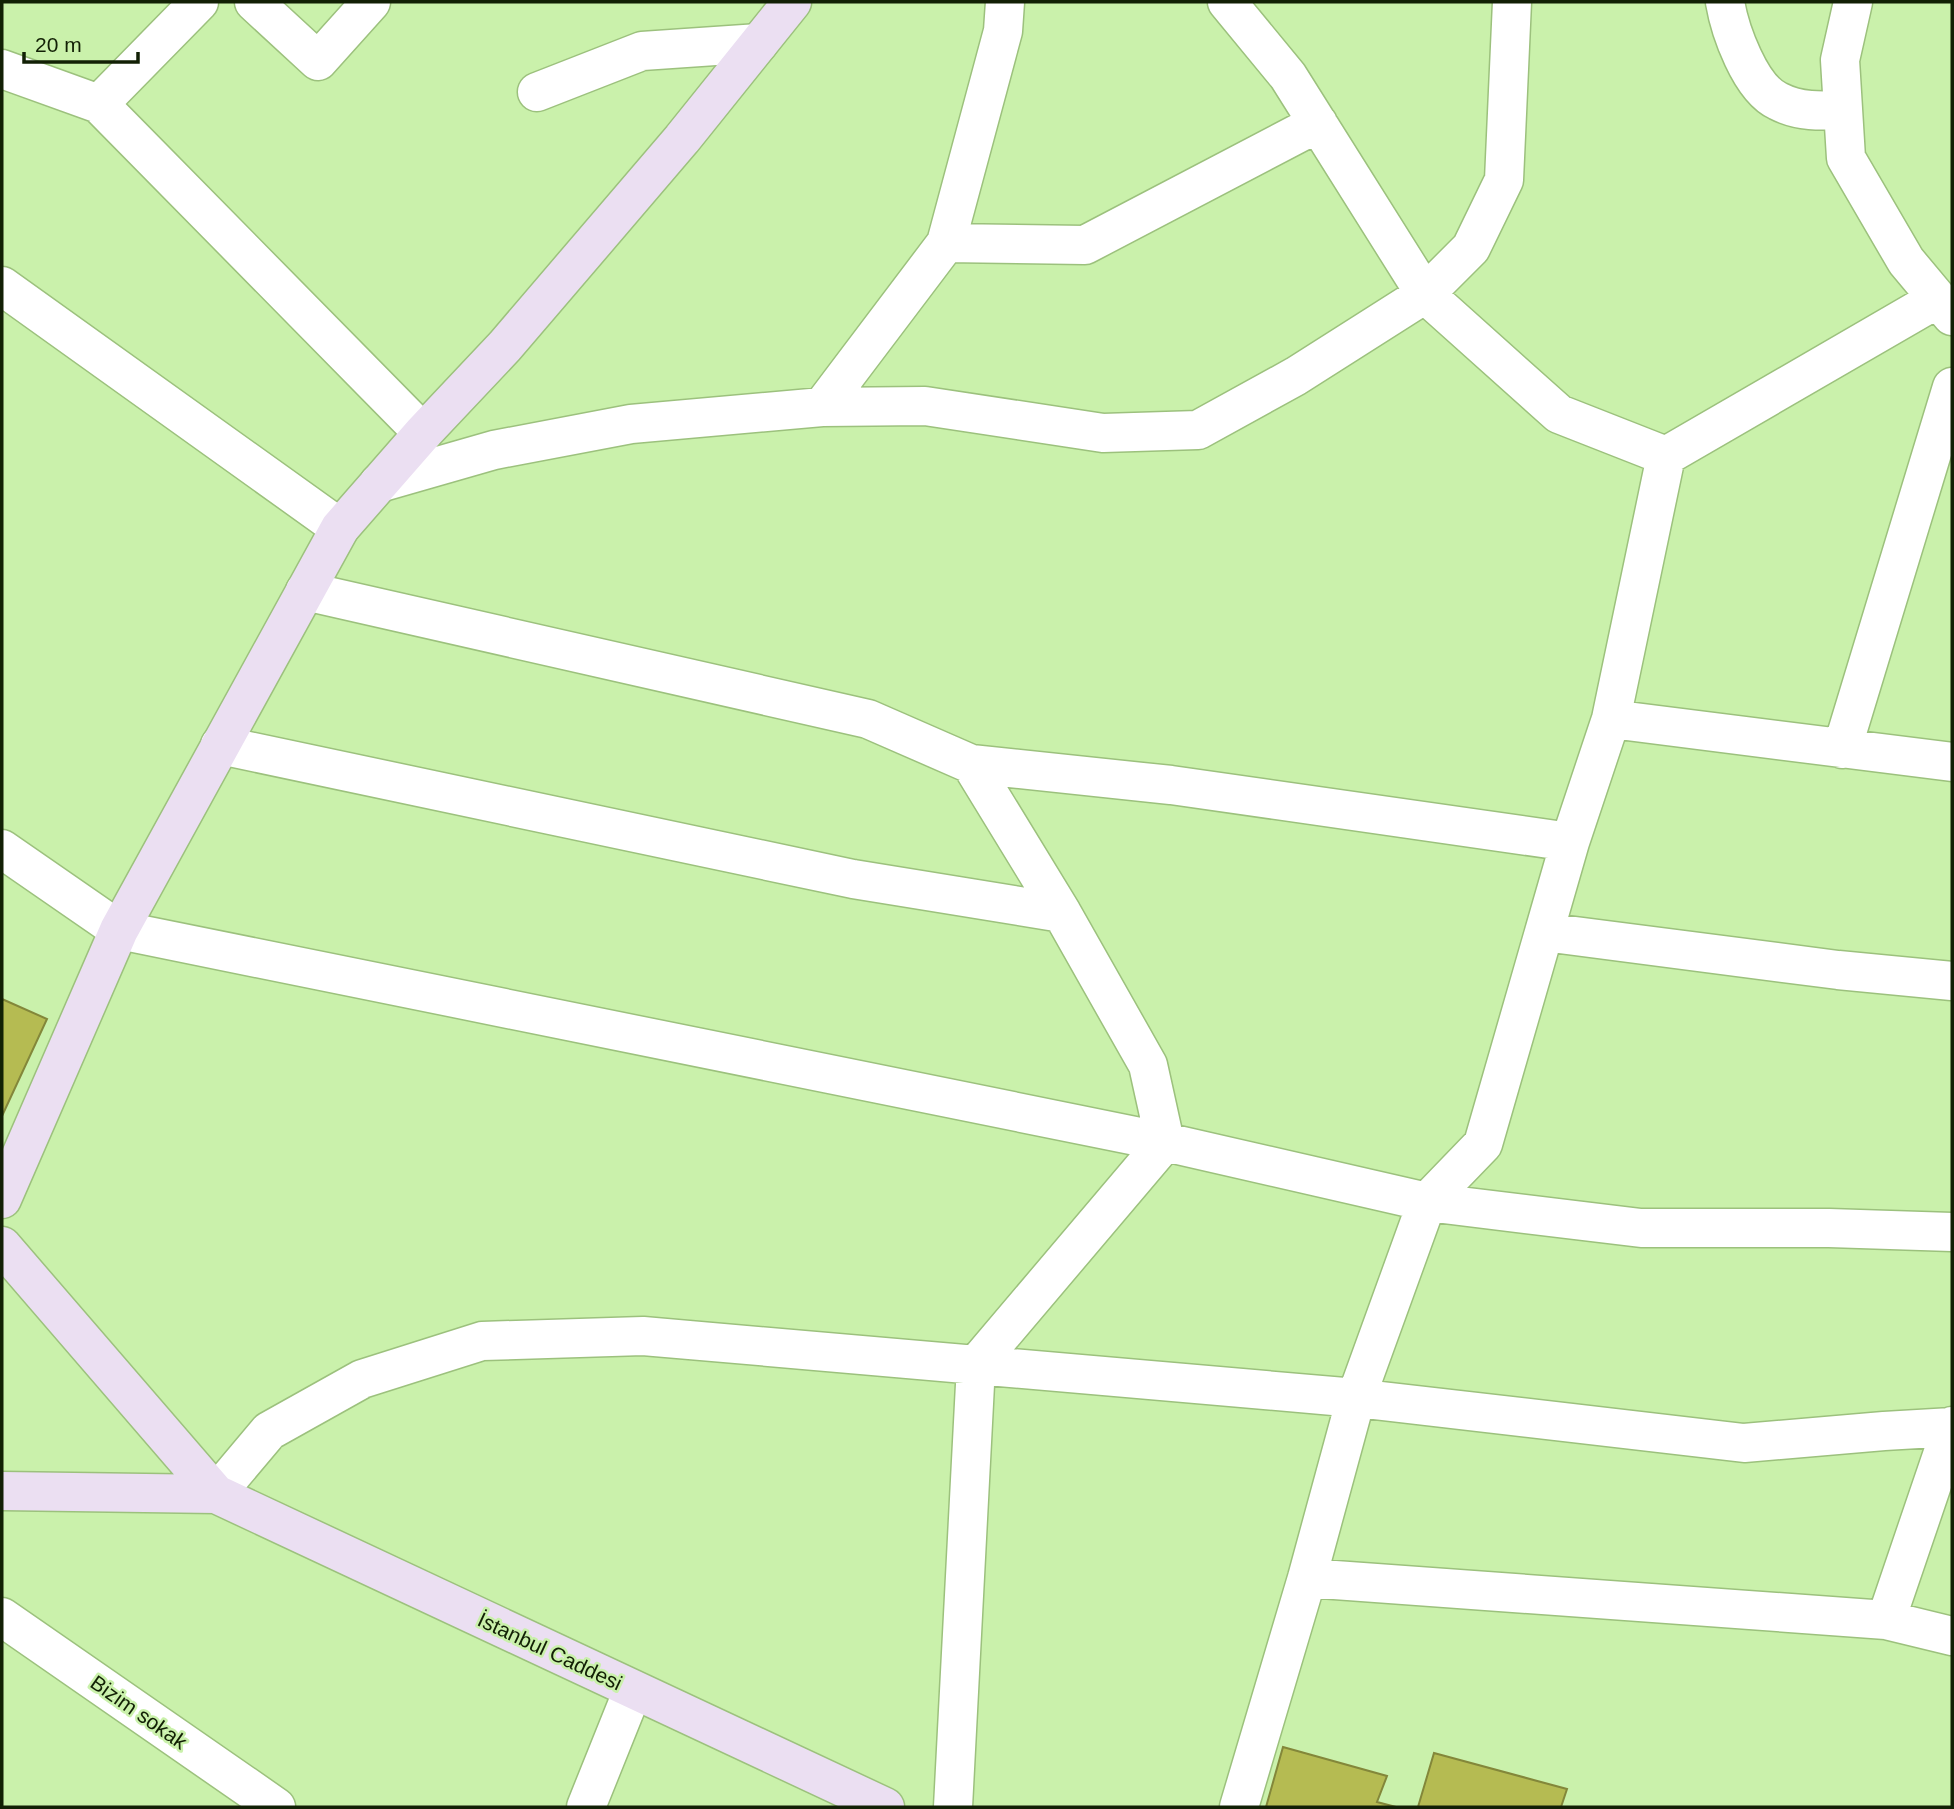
<svg xmlns="http://www.w3.org/2000/svg" width="1954" height="1809" font-family="Helvetica,sans-serif">
  <style>
    .building { fill: #b5bb52; stroke: #83873a; stroke-width: 2 }
    .lines { fill: none; stroke-linecap: round; stroke-linejoin: round }
    .street-casing { stroke: #9cc17d; stroke-width: 41 }
    .secondary-casing { stroke: #9cc17d; stroke-width: 41 }
    .street { stroke: #fff; stroke-width: 38 }
    .secondary { stroke: #ebdff2; stroke-width: 38 }
    .labels { text-anchor: middle; dominant-baseline: central; stroke-width: 5; stroke-linejoin: round; paint-order: stroke }
    .street-label { font-size: 21px; fill: #122005; stroke: #caf1ab }
  </style>
  <rect width="100%" height="100%" fill="#caf1ab"/>
  <!-- building -->
  <path class="building" d="M2,999L47,1019L2,1116Z
    M1283,1747L1387,1776L1377,1802L1396,1807H1266Z
    M1434,1753L1567,1789L1561,1807H1418Z"/>
  <g class="lines">
    <defs>
      <path id="street" d="M199,2L99,104L423,433
        M254,2L318,61L371,2
        M1227,2L1288,76L1425,294L1559,414L1666,456L1937,299
        M1725,2C1730,31 1750,88 1778,101C1799,112 1821,111 1843,110
        M1853,2L1840,60L1846,158L1906,261L1952,316
        M2,69L99,104
        M537,92L642,51L759,43
        M946,243L1085,245L1318,123
        M2,286L340,528
        M822,407L946,243L1003,31L1005,2
        M379,483L494,450L631,424L822,407L925,406L1103,433L1198,430L1296,376L1425,294L1471,248L1504,180L1512,2
        M305,591L868,719L971,764L1171,785L1570,842
        M1611,719L1952,762
        M220,745L853,879L1062,913
        M1842,749L1952,387
        M2,849L119,930L1165,1142L1427,1202L1641,1228H1829L1952,1232
        M1544,932L1838,970L1952,981
        M216,1494L269,1431L362,1379L482,1341L643,1336L1356,1398L1744,1443L1884,1431L1952,1427
        M1307,1578L1886,1620L1952,1636
        M2,1617L276,1807
        M1886,1620L1952,1426
        M586,1807L633,1690
        M953,1807L976,1365L1165,1142L1148,1065L1062,913L971,764
        M1239,1807L1307,1578L1356,1398L1427,1202L1483,1144L1570,842L1611,719L1666,456"/>
      <path id="secondary" d="M2,1199L119,930L340,528L423,433L505,346L682,139L792,2
        M2,1246L216,1494L885,1807
        M2,1491L216,1494"/>
    </defs>
    <!-- street casing -->
    <use href="#street" class="street-casing"/>
    <!-- secondary casing -->
    <use href="#secondary" class="secondary-casing"/>
    <!-- street -->
    <use href="#street" class="street"/>
    <!-- secondary -->
    <use href="#secondary" class="secondary"/>
  </g>
  <g class="labels">
    <!-- street labels -->
    <g class="street-label">
      <text transform="translate(550 1651) rotate(25)">İstanbul Caddesi</text>
      <text transform="translate(139 1712) rotate(35)">Bizim sokak</text>
    </g>
  </g>
  <!-- border -->
  <rect width="1954" height="1809" fill="none" stroke="#122005" stroke-width="7"/>
  <!-- scale -->
  <path d="M24 52v10h114v-10" fill="none" stroke="#122005" stroke-width="3.5"/>
  <text x="35" y="52" font-size="21" fill="#122005" stroke="#caf1ab" stroke-width="5" paint-order="stroke">20 m</text>
</svg>
